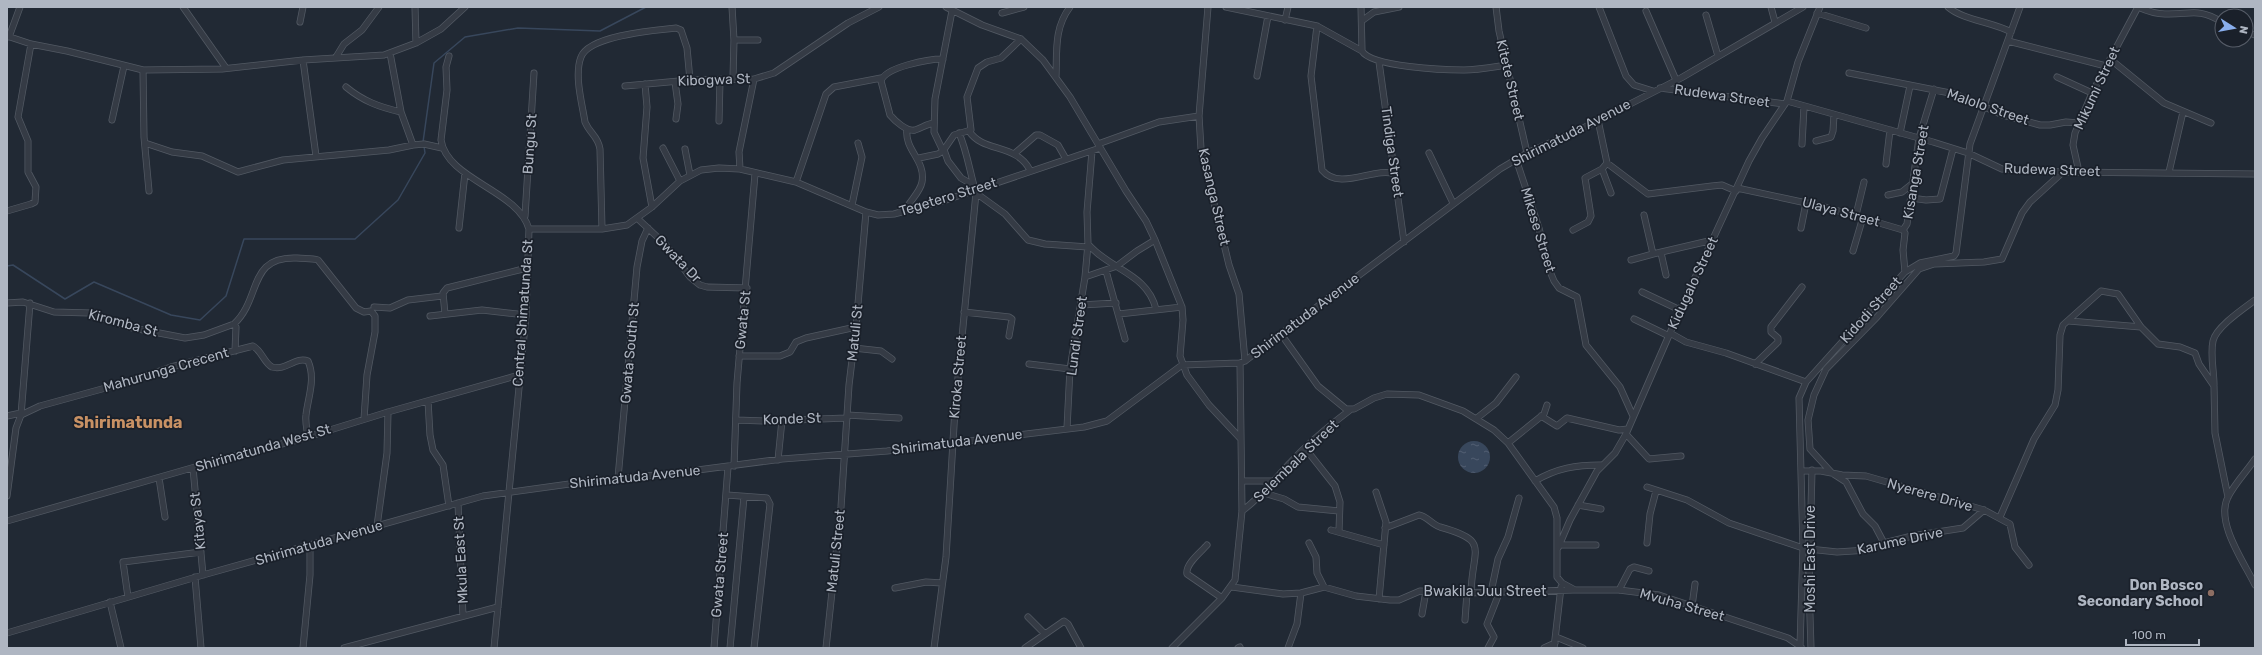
<svg xmlns="http://www.w3.org/2000/svg" width="2262" height="655" font-family="Rubik,sans-serif">
  <style>
    .water { fill: url(#water-ripples) }
    .lines { fill: none; stroke-linecap: round; stroke-linejoin: round }
    .stream { stroke: #38475c; stroke-width: 1.5 }
    .minor-casing { stroke: #525963; stroke-width: 7 }
    .minor { stroke: #353b45; stroke-width: 5.5 }
    .education-dot { fill: #8d6e63; stroke: #1a202a; stroke-width: 1.5 }
    .labels { text-anchor: middle; dominant-baseline: central; stroke-width: 3.5; stroke-linejoin: round; paint-order: stroke }
    .street-label { font-size: 14px; fill: #afb6c2; stroke: #1a202a }
    .poi-label { font-size: 14px; font-weight: bold; fill: #afb6c2; stroke: #1a202a; text-anchor: end }
    .quarter-label { font-size: 16px; font-weight: bold; fill: #c89164; stroke: #1a202a }
  </style>
  <defs>
    <pattern id="water-ripples" width="26" height="14" patternUnits="userSpaceOnUse"><rect width="26" height="14" fill="#38475c"/><path d="M2 4q2-2 4 0t4 0M15 11q2-2 4 0t4 0" fill="none" stroke="#525f72"/></pattern>
  </defs>
  <rect width="100%" height="100%" fill="#212934"/>
  <!-- water -->
  <path class="water" d="M1458 457a16 16 0 1 1 32 0a16 16 0 1 1-32 0Z"/>
  <g class="lines">
    <!-- stream -->
    <path class="stream" d="M423,142L434,63L465,37L518,28L600,31L646,7
      M7,266L13,265L65,299L94,282L171,315L200,320L226,296L244,239H355L398,200L425,153L424,146"/>
    <defs>
      <path id="minor" d="M183,7L226,68
        M415,7L416,43
        M732,7L734,40L733,78
        M946,7L982,25L1021,39L1043,60L1070,97L1126,191L1146,221L1155,240L1182,307L1183,320L1180,356L1187,375L1209,405L1240,438
        M1208,7L1199,116L1201,149L1229,265L1239,294L1245,361
        M1226,7L1317,26L1362,51
        M1361,7L1362,51C1371,67 1445,70 1464,70C1478,70 1493,67 1507,65
        M1496,7L1499,31L1527,153
        M1599,7L1626,76L1634,85L1653,91
        M1771,7L1775,22
        M1948,7C1963,20 1992,22 2011,32
        M2138,7C2147,11 2156,14 2165,14C2191,15 2197,7 2222,22
        M1646,11L1676,80
        M1002,13L1024,7
        M1817,13L1866,28
        M1706,15L1718,56
        M1285,20L1288,7
        M1363,20L1374,12L1399,7
        M300,22L303,7
        M1317,26L1311,76L1322,170C1340,192 1375,166 1395,174
        M2246,32L2255,35
        M7,36L31,44L67,51L143,70L222,69L303,60L384,55L416,43L441,29L465,7
        M9,37L20,7
        M734,40H758
        M2008,41L2106,66
        M390,53L401,112L413,145
        M449,56L446,67L447,90L441,140C447,180 518,190 529,229L526,315L494,648
        M336,57L344,44L362,30L379,7
        M2110,59L2164,103L2211,123
        M303,60L316,156
        M1379,62L1404,242
        M143,70L144,137L149,191
        M1849,73L1955,94L2003,115L2040,125H2050L2066,122L2079,123
        M1056,76C1057,51 1054,28 1070,7
        M1257,76L1268,16
        M2057,77L2092,93
        M675,82L678,104L676,119
        M645,84L647,107L643,158L652,207
        M625,86L690,80L754,79L774,73L848,23L879,7
        M346,87C363,101 379,107 401,112
        M1660,88L1785,104
        M1787,101L1933,142L1968,153L2002,169L2063,172L2255,174
        M112,120L124,66
        M719,121L720,79
        M934,123C926,124 922,128 915,130C907,132 895,121 890,115L881,81C885,67 929,59 943,59
        M969,131C983,153 1016,143 1030,170
        M1900,133L1910,86
        M1816,141L1831,137L1833,131L1834,115
        M145,143L172,152L202,156L238,172L283,160L389,150L413,145L424,144L442,148
        M1098,144L1159,122L1199,116
        M1802,144L1804,107
        M663,148L680,181
        M685,149L690,175
        M944,150L948,161L961,178L973,185
        M943,151L934,132L935,99L952,11
        M1092,151L1087,212L1088,244C1110,270 1147,273 1156,309
        M1429,153L1453,203
        M1014,154L1036,135H1040L1058,145L1066,159
        M919,158L938,154L943,151L954,135L971,130L967,97L978,68L987,62L1001,58L1021,39
        M1516,159L1539,228L1549,269L1554,281L1559,288L1577,297L1586,345L1620,387L1633,416
        M1607,163L1648,194L1712,186L1722,185L1736,191
        M1886,164L1890,130
        M740,169L739,152L754,79
        M1602,169L1611,193
        M2079,172L2073,145L2075,133L2092,93L2138,7
        M2169,172L2183,112
        M796,182L826,94L834,87L881,78
        M1737,188L1825,207L1903,230L1905,233L1903,250L1905,272
        M976,193L1005,214L1028,240L1045,244L1088,247
        M1888,195L1902,192L1912,184
        M1911,198L1926,200L1940,199L1953,149
        M852,205L862,157L858,143
        M7,211L31,204L35,202L36,187L28,172V141L18,117L31,44
        M905,211C909,201 920,193 922,182C926,160 904,150 907,129
        M1644,215L1653,254L1713,240
        M1856,215L1864,182
        M525,216L534,73
        M638,219L666,245L690,277L700,285L707,287L747,288
        M459,228L465,173
        M1801,228L1806,203
        M529,229H602L627,225L652,207L680,181L701,170L719,168L740,169L796,182L866,212L878,215L894,214L946,200L1100,148
        M602,229L600,149C598,136 590,134 585,122C582,103 574,75 581,57C589,35 656,30 676,28L681,30L687,48L690,80
        M1573,230L1588,222L1591,216L1585,178L1602,169L1607,163L1598,120
        M1903,230L1907,224L1919,138L1934,89
        M1853,251L1863,217
        M1661,253L1666,275
        M1631,260L1653,254
        M1106,271L1125,339
        M1085,277L1117,266L1137,251L1155,240
        M1642,292L1680,310
        M7,303L23,302L54,312L90,313L128,327L185,338L204,335L234,324L236,327L235,351
        M1081,305L1116,303
        M374,307L390,308L408,300L442,296
        M964,312L1009,317L1012,319L1009,336
        M445,314L443,293L447,288L527,268
        M1119,314L1182,307
        M430,316L482,310L526,315
        M1634,319L1669,336
        M2069,321L2141,327
        M234,324C262,298 247,256 297,258C304,259 311,258 318,260L356,308L364,312L371,311L375,316V332L367,375L364,419
        M1670,333L1686,342L1726,353L1806,382
        M1281,334L1318,386L1346,409H1354L1374,398L1387,394L1419,395L1463,411L1494,430L1508,443L1554,507L1557,518V577L1562,583L1575,590H1619L1659,595L1788,638L1801,647
        M854,348L881,351L892,359
        M739,356H780L790,352L796,342L806,338L856,327
        M1029,364L1070,369
        M1755,364L1778,342V338L1771,332V327L1802,287
        M2214,385C2214,371 2210,355 2213,341C2216,327 2243,309 2255,300
        M428,401L430,435L433,450L443,465L449,506
        M21,415L30,303
        M847,415L899,418
        M7,416L21,413
        M1541,416L1557,426L1567,418L1619,430L1628,429
        M1477,418L1496,403L1516,377
        M736,420L766,421L847,418
        M1067,428L1070,369L1085,277L1088,244
        M1626,434L1649,459L1681,456
        M1508,443L1544,414L1547,405
        M1305,448L1335,486L1340,502L1339,531
        M2255,459C2247,471 2235,483 2228,497C2215,522 2244,562 2255,585
        M778,460L782,420
        M734,466L737,383L755,174
        M193,468L203,575
        M1801,471H1821L1842,475L1866,476L1984,510L2010,524L2015,547L2029,565
        M159,478L165,517
        M618,478L637,267L642,241L648,228
        M1242,481H1275
        M1535,481C1557,468 1576,465 1601,465
        M1647,487L1687,500L1729,523L1803,548
        M1376,492L1386,522L1379,599
        M1264,493L1284,499L1298,507L1339,511
        M727,495L767,498L770,504L754,648
        M7,496L16,428L21,415L40,406L131,381L171,367L253,346C262,351 264,363 272,367C286,371 296,356 308,361C316,379 308,397 306,415C305,422 307,429 308,437
        M458,503L463,616
        M1578,505L1601,509
        M1242,511C1261,497 1274,480 1290,463C1308,443 1329,426 1350,410
        M2000,517L2034,439L2055,405L2058,390L2060,335L2063,325L2101,291L2118,294L2141,327L2158,344L2180,347L2195,353L2199,364L2214,386L2215,433L2228,497
        M7,521L216,461L301,439L388,412L519,375
        M377,526L387,453L388,412
        M1385,528L1419,515C1427,516 1431,524 1440,527C1491,541 1472,548 1471,593
        M1331,530L1384,545
        M1309,543L1316,557L1317,573L1324,587
        M1647,543L1650,514L1656,491
        M1884,543L1875,526L1863,514L1846,482L1832,473L1810,449L1808,420L1814,395L1826,369L1877,317L1919,269L1934,264L1984,262L2002,259L2022,213L2030,202L2063,172
        M1207,545C1201,552 1185,564 1187,574L1222,598
        M1559,545H1596
        M1558,548L1570,520L1597,471L1615,453L1626,434L1680,310L1749,161L1762,138L1787,101L1798,62L1820,7
        M1809,549L1837,552L1868,550L1884,543L1912,536L1963,528L1984,510
        M195,577L201,648
        M1232,587L1283,594L1301,593L1324,587L1356,596L1390,600H1399L1420,591L1467,593L1573,590
        M895,588L926,582L942,583
        M1619,590L1630,569L1634,567L1649,571
        M1491,592L1498,559L1508,537L1519,498
        M128,597L123,562L201,552
        M110,602L121,648
        M1692,606L1695,584
        M1422,614L1426,591
        M1028,617L1044,633
        M1465,620L1467,593
        M7,633L203,575L483,496L591,481L667,474L782,459L887,451L1084,427L1107,421L1182,365L1240,363L1245,361L1500,169L1527,153L1577,131L1681,78L1803,7
        M1556,637L1583,648
        M1800,646L1803,548L1799,398L1806,382L1905,272L1920,263L1954,256L1956,253L1970,144L2020,7
        M303,648L310,575V545
        M344,648L498,607
        M714,648L728,467
        M730,648L744,497
        M826,648L841,507L849,385L856,327L866,212
        M934,648L946,557L955,409L976,193C970,173 967,151 959,133
        M1025,648L1064,621L1068,624L1081,648
        M1172,648L1222,598L1235,580L1242,511L1240,363
        M1238,648L1240,647
        M1288,648L1297,624L1301,593
        M1488,648L1494,637L1487,624L1500,591
        M1544,648L1555,643
        M1554,648L1561,587
        M1811,648L1809,585L1812,470"/>
    </defs>
    <!-- minor casing -->
    <use href="#minor" class="minor-casing"/>
    <!-- minor -->
    <use href="#minor" class="minor"/>
  </g>
  <!-- markers -->
  <circle class="education-dot" cx="2211" cy="593" r="4"/>
  <g class="labels">
    <!-- street labels -->
    <g class="street-label">
      <text transform="translate(714 80) rotate(-2)">Kibogwa St</text>
      <text transform="translate(1510 80) rotate(77)">Kitete Street</text>
      <text transform="translate(2097 88) rotate(-65)">Mikumi Street</text>
      <text transform="translate(1722 96) rotate(8)">Rudewa Street</text>
      <text transform="translate(1988 107) rotate(19)">Malolo Street</text>
      <text transform="translate(1571 133) rotate(-27)">Shirimatuda Avenue</text>
      <text transform="translate(530 144) rotate(-86)">Bungu St</text>
      <text transform="translate(1392 152) rotate(82)">Tindiga Street</text>
      <text transform="translate(2052 170) rotate(2)">Rudewa Street</text>
      <text transform="translate(1916 172) rotate(-80)">Kisanga Street</text>
      <text transform="translate(948 197) rotate(-17)">Tegetero Street</text>
      <text transform="translate(1214 197) rotate(77)">Kasanga Street</text>
      <text transform="translate(1841 212) rotate(15)">Ulaya Street</text>
      <text transform="translate(1538 230) rotate(73)">Mikese Street</text>
      <text transform="translate(678 259) rotate(46)">Gwata Dr</text>
      <text transform="translate(1693 283) rotate(-65)">Kidugalo Street</text>
      <text transform="translate(1871 310) rotate(-48)">Kidodi Street</text>
      <text transform="translate(523 313) rotate(-86)">Central Shimatunda St</text>
      <text transform="translate(1305 316) rotate(-37)">Shirimatuda Avenue</text>
      <text transform="translate(743 320) rotate(-84)">Gwata St</text>
      <text transform="translate(123 323) rotate(15)">Kiromba St</text>
      <text transform="translate(855 333) rotate(-84)">Matuli St</text>
      <text transform="translate(1077 336) rotate(-82)">Lundi Street</text>
      <text transform="translate(630 353) rotate(-85)">Gwata South St</text>
      <text transform="translate(166 370) rotate(-16)">Mahurunga Crecent</text>
      <text transform="translate(958 377) rotate(-85)">Kiroka Street</text>
      <text transform="translate(792 419) rotate(-2)">Konde St</text>
      <text transform="translate(957 442) rotate(-7)">Shirimatuda Avenue</text>
      <text transform="translate(263 448) rotate(-16)">Shirimatunda West St</text>
      <text transform="translate(1296 461) rotate(-44)">Selembala Street</text>
      <text transform="translate(635 477) rotate(-6)">Shirimatuda Avenue</text>
      <text transform="translate(1930 495) rotate(16)">Nyerere Drive</text>
      <text transform="translate(198 521) rotate(-96)">Kitaya St</text>
      <text transform="translate(1900 541) rotate(-12)">Karume Drive</text>
      <text transform="translate(319 543) rotate(-16)">Shirimatuda Avenue</text>
      <text transform="translate(836 551) rotate(-84)">Matuli Street</text>
      <text transform="translate(1810 559) rotate(-90)">Moshi East Drive</text>
      <text transform="translate(461 560) rotate(-93)">Mkula East St</text>
      <text transform="translate(720 575) rotate(-85)">Gwata Street</text>
      <text x="1485" y="591">Bwakila Juu Street</text>
      <text transform="translate(1682 605) rotate(16)">Mvuha Street</text>
    </g>
    <!-- poi labels -->
    <g class="poi-label">
      <text x="2203" y="585">Don Bosco<tspan x="2203" dy="16">Secondary School</tspan></text>
    </g>
    <!-- quarter labels -->
    <g class="quarter-label">
      <text x="128" y="422">Shirimatunda</text>
    </g>
  </g>
  <!-- border -->
  <rect width="2262" height="655" fill="none" stroke="#afb6c2" stroke-width="16"/>
  <!-- north arrow -->
  <g transform="translate(2234 28) rotate(101)"><circle r="19" fill="#1a202a" stroke="#565c67"/>
  <path d="M0-3L7 15L0 10L-7 15Z" fill="#89aeed"/>
  <text y="-6" font-size="11" font-weight="bold" text-anchor="middle" fill="#afb6c2">N</text>
  </g>
  <!-- scale -->
  <path d="M2126 639v6h73v-6" fill="none" stroke="#afb6c2" stroke-width="2"/>
  <text x="2132" y="639" font-size="12" fill="#afb6c2" stroke="#1a202a" stroke-width="3" paint-order="stroke">100 m</text>
</svg>
